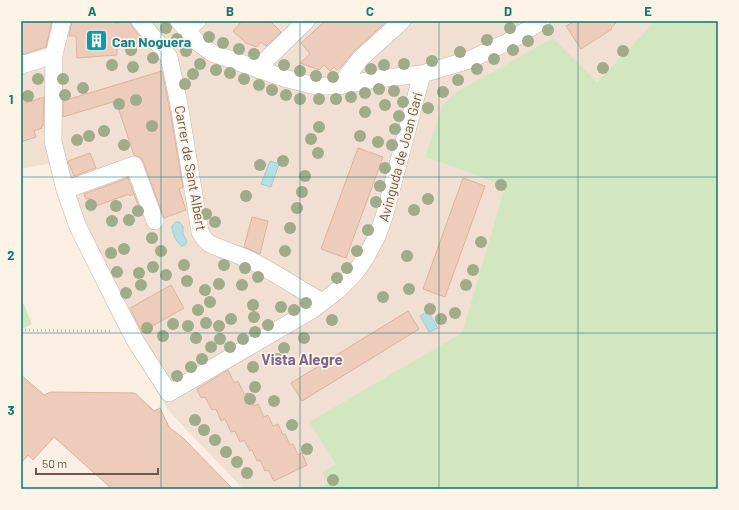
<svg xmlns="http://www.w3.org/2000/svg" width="739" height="510" font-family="Barlow,sans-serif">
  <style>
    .residential { fill: #f1e0d1 }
    .green { fill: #d2e6c2 }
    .water { fill: #b8dee1; stroke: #9fcdd2 }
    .building { fill: #edccbc; stroke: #deb29d }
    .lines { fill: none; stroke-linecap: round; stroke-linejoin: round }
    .street-casing { stroke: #c9b6aa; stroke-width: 18 }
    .path { stroke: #d1b09f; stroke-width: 2.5; stroke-dasharray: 1 3; stroke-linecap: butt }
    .street { stroke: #fff; stroke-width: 17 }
    .tree { fill: #9fab8b }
    .grid { fill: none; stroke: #0f766e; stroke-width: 1; stroke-opacity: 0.55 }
    .labels { text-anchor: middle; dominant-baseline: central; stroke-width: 3.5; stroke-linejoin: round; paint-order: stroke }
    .culture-label { font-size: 14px; font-weight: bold; fill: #0d838f; stroke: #fdf3e7; text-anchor: start }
    .street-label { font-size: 14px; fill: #6f554b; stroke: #fdf3e7 }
    .neighbourhood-label { font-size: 15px; font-weight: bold; fill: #7b638c; stroke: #fdf3e7 }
    .neatline { fill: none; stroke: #0f766e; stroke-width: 1.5 }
    .grid-label { font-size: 13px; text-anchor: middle; font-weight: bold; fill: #0f766e }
  </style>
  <rect width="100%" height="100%" fill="#faefe2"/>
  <!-- residential -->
  <path class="residential" d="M21,21H655L597,82L425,157L505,186L462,334L310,422L337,464L328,483L318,489H243L169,411L117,326L74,237L51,163L21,169Z"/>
  <!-- green -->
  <path class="green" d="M655,21H718V489H318L328,483L322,473L336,464L309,422L462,333L505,186L425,157L443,104L457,92L553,38L597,82Z
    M21,298L32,324L21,330Z"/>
  <!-- water -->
  <path class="water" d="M270,161L279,164L271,187L261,184Z
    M176,222H179L183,226V234L187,241L185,245L182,246C176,243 172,232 172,226Z
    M428,311L438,328L429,332L420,316Z"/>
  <!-- building -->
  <path class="building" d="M21,21H52L46,47L21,55Z
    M72,21H115V23L130,22L132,27L144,42L117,47V55L77,58L76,36H69Z
    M242,21H270L281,32L266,46L261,42L257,47L246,43L233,31Z
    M325,21H387L354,51L342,66L337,70L334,67L330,71L324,65L319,70L300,63L310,54L301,43Z
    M575,21H618L611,28L612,29L581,49L566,26Z
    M162,71L169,106L183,187L179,189L186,210L164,218L143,161L140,157L134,155L116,101L63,117V101Z
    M44,97L43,126L41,127L42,128L34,131L36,137L21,142V100L25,99L26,103Z
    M358,148L383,157L346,258L321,249Z
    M90,153L96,168L74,176L68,161Z
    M128,178L142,215L134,194L130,196L129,194L96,206L95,203L92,204L90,198L86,199L84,194Z
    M463,178L485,186L445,297L423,289Z
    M252,217L268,221L260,254L244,247Z
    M171,285L184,308L142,332L130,308Z
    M408,311L419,329L302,401L291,383Z
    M228,370L234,383L238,381L244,394L248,393L254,406L258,404L264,417L268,415L273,426L278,424L283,435L285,434L290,445L293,444L298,455L302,453L307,465L274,481L268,470L265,471L260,460L257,461L252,450L250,451L244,440L240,442L235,431L231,432L225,419L221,421L216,409L212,410L205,397L201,398L197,389Z
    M21,375L44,395L51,392L135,393L154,411L160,408L169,427L183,438L233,489H112L54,437L33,460L28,455L21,463Z"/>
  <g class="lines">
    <defs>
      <path id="street" d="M62,21L54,55L53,141L65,190L78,227L121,313L136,342L169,393L312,310L338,290L355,273L366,257L377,236L384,217L422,74
        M140,21L169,57L179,104L200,232C203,237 205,241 210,244C223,250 237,254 250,260C275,273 298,288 322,302
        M179,21L197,42L212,53L284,78L316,86H339L376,79L422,74L469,60L512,40L541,21
        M186,31L197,21
        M21,65L54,55
        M259,70L267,59L306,21
        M339,86L361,58L402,21
        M65,190L134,165L155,221"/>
    </defs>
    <!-- street casing -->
    <use href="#street" class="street-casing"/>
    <!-- path -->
    <path class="path" d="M21,330L112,331"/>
    <!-- street -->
    <use href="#street" class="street"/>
  </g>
  <!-- trees -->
  <g class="tree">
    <circle cx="166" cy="28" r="6"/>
    <circle cx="510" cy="28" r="6"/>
    <circle cx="548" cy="30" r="6"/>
    <circle cx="209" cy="37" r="6"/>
    <circle cx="177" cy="39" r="6"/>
    <circle cx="487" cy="40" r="6"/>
    <circle cx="528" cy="41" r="6"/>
    <circle cx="223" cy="43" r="6"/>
    <circle cx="239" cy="49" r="6"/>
    <circle cx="131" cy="50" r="6"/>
    <circle cx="513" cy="50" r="6"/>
    <circle cx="186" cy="51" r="6"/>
    <circle cx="623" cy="51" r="6"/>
    <circle cx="460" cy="52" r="6"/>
    <circle cx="254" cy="54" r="6"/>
    <circle cx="153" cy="58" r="6"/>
    <circle cx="494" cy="59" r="6"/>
    <circle cx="432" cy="61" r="6"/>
    <circle cx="200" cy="64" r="6"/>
    <circle cx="404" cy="64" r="6"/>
    <circle cx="112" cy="65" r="6"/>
    <circle cx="284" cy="65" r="6"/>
    <circle cx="384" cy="65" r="6"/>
    <circle cx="133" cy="67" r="6"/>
    <circle cx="603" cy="68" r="6"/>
    <circle cx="371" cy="69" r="6"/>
    <circle cx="477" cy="69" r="6"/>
    <circle cx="216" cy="70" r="6"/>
    <circle cx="300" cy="71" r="6"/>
    <circle cx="230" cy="73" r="6"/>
    <circle cx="193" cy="74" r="6"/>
    <circle cx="316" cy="76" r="6"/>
    <circle cx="333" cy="77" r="6"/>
    <circle cx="38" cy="79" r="6"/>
    <circle cx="63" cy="79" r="6"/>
    <circle cx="244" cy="79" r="6"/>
    <circle cx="458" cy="80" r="6"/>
    <circle cx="185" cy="84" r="6"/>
    <circle cx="259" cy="85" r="6"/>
    <circle cx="83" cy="88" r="6"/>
    <circle cx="379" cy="89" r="6"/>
    <circle cx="272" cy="90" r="6"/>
    <circle cx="394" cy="91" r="6"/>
    <circle cx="443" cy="92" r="6"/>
    <circle cx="365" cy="93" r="6"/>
    <circle cx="65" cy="95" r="6"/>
    <circle cx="286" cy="95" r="6"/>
    <circle cx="28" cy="96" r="6"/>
    <circle cx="351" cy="97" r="6"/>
    <circle cx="300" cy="99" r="6"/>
    <circle cx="319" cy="99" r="6"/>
    <circle cx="336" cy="99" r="6"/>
    <circle cx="136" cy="100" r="6"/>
    <circle cx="403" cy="102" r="6"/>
    <circle cx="119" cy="104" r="6"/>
    <circle cx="385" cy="105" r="6"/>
    <circle cx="428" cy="108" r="6"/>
    <circle cx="365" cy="112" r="6"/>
    <circle cx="399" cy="116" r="6"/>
    <circle cx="152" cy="126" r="6"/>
    <circle cx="319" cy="127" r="6"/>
    <circle cx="395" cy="129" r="6"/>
    <circle cx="104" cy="131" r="6"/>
    <circle cx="89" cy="136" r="6"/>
    <circle cx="360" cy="136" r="6"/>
    <circle cx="311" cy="139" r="6"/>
    <circle cx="77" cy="140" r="6"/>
    <circle cx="378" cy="142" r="6"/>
    <circle cx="124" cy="145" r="6"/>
    <circle cx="392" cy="145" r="6"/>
    <circle cx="318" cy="153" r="6"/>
    <circle cx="283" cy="161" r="6"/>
    <circle cx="260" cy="165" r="6"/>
    <circle cx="385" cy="168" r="6"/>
    <circle cx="305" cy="176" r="6"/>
    <circle cx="501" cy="185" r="6"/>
    <circle cx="380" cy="186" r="6"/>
    <circle cx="302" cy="192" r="6"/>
    <circle cx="246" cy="196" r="6"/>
    <circle cx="428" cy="199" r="6"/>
    <circle cx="376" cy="202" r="6"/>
    <circle cx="91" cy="205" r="6"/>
    <circle cx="116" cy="206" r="6"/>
    <circle cx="297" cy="208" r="6"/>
    <circle cx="414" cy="210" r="6"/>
    <circle cx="138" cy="211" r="6"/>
    <circle cx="206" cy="214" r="6"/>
    <circle cx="129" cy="220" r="6"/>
    <circle cx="112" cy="221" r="6"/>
    <circle cx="215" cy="222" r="6"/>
    <circle cx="290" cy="228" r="6"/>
    <circle cx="368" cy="230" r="6"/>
    <circle cx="152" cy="238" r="6"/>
    <circle cx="481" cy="242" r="6"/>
    <circle cx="124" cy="249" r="6"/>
    <circle cx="161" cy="251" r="6"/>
    <circle cx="285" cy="251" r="6"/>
    <circle cx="357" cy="251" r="6"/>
    <circle cx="111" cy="253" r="6"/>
    <circle cx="407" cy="256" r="6"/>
    <circle cx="184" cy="265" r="6"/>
    <circle cx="224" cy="265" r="6"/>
    <circle cx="153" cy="267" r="6"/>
    <circle cx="245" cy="268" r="6"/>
    <circle cx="347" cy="268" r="6"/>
    <circle cx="473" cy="270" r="6"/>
    <circle cx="117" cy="272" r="6"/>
    <circle cx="139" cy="273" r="6"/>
    <circle cx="166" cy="275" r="6"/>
    <circle cx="258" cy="277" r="6"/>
    <circle cx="337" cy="278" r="6"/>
    <circle cx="187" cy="281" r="6"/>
    <circle cx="219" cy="284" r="6"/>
    <circle cx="141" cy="285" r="6"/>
    <circle cx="242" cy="285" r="6"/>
    <circle cx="466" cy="285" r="6"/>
    <circle cx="409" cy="289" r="6"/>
    <circle cx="205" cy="290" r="6"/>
    <circle cx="126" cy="293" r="6"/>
    <circle cx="383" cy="297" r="6"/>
    <circle cx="210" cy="302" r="6"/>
    <circle cx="306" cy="303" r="6"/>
    <circle cx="253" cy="305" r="6"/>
    <circle cx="281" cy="307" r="6"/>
    <circle cx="430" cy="309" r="6"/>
    <circle cx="198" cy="310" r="6"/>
    <circle cx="294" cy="310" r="6"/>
    <circle cx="455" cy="313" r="6"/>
    <circle cx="254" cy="317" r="6"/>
    <circle cx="231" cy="319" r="6"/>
    <circle cx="441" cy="319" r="6"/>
    <circle cx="332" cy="320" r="6"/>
    <circle cx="206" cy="323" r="6"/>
    <circle cx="173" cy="324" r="6"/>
    <circle cx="268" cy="325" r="6"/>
    <circle cx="188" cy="326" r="6"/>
    <circle cx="219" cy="326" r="6"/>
    <circle cx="147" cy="328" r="6"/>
    <circle cx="255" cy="332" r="6"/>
    <circle cx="163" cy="336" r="6"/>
    <circle cx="196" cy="338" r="6"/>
    <circle cx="304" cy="338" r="6"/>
    <circle cx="220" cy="339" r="6"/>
    <circle cx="243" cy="339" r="6"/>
    <circle cx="211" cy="347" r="6"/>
    <circle cx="230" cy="347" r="6"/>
    <circle cx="284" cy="348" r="6"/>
    <circle cx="202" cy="359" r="6"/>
    <circle cx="277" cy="359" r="6"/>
    <circle cx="191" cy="367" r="6"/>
    <circle cx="253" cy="367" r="6"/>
    <circle cx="177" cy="376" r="6"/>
    <circle cx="255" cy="387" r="6"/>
    <circle cx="250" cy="399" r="6"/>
    <circle cx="274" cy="401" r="6"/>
    <circle cx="195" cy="420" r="6"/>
    <circle cx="292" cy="425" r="6"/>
    <circle cx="204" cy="430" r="6"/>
    <circle cx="215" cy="440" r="6"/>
    <circle cx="307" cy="449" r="6"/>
    <circle cx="226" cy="452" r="6"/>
    <circle cx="237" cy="462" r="6"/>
    <circle cx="247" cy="473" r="6"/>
    <circle cx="333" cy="480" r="6"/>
  </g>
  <!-- grid -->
  <path class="grid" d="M161,21V489M300,21V489M439,21V489M578,21V489M21,177H718M21,333H718"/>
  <!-- icons -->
  <defs>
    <symbol id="building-square" viewBox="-11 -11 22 22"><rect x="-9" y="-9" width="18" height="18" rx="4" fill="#0f9aa8" stroke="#fdf3e7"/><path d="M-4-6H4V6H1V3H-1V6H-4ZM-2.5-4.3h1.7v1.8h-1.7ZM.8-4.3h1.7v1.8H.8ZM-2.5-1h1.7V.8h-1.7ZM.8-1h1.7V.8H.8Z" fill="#fff"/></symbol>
  </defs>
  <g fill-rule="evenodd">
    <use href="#building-square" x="84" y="28" width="25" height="25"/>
  </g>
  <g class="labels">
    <!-- culture labels -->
    <g class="culture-label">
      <text x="112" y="41">Can Noguera</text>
    </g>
    <!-- street labels -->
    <g class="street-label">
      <text transform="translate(400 157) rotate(-75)">Avinguda de Joan Garí</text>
      <text transform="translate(191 168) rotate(80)">Carrer de Sant Albert</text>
    </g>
    <!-- neighbourhood labels -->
    <g class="neighbourhood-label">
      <text x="302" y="359">Vista Alegre</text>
    </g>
  </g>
  <!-- border -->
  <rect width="739" height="510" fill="none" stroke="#fdf3e7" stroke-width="44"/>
  <!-- scale -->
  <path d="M36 468v6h122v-6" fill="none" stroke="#6f554b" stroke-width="2"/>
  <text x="42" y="468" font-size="12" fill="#6f554b" stroke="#fdf3e7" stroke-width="3" paint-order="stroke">50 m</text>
  <rect x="22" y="22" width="695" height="466" class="neatline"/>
  <g class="grid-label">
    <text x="92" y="16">A</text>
    <text x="230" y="16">B</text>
    <text x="370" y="16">C</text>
    <text x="508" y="16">D</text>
    <text x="648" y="16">E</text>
    <text x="11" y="104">1</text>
    <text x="11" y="260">2</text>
    <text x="11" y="415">3</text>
  </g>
</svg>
